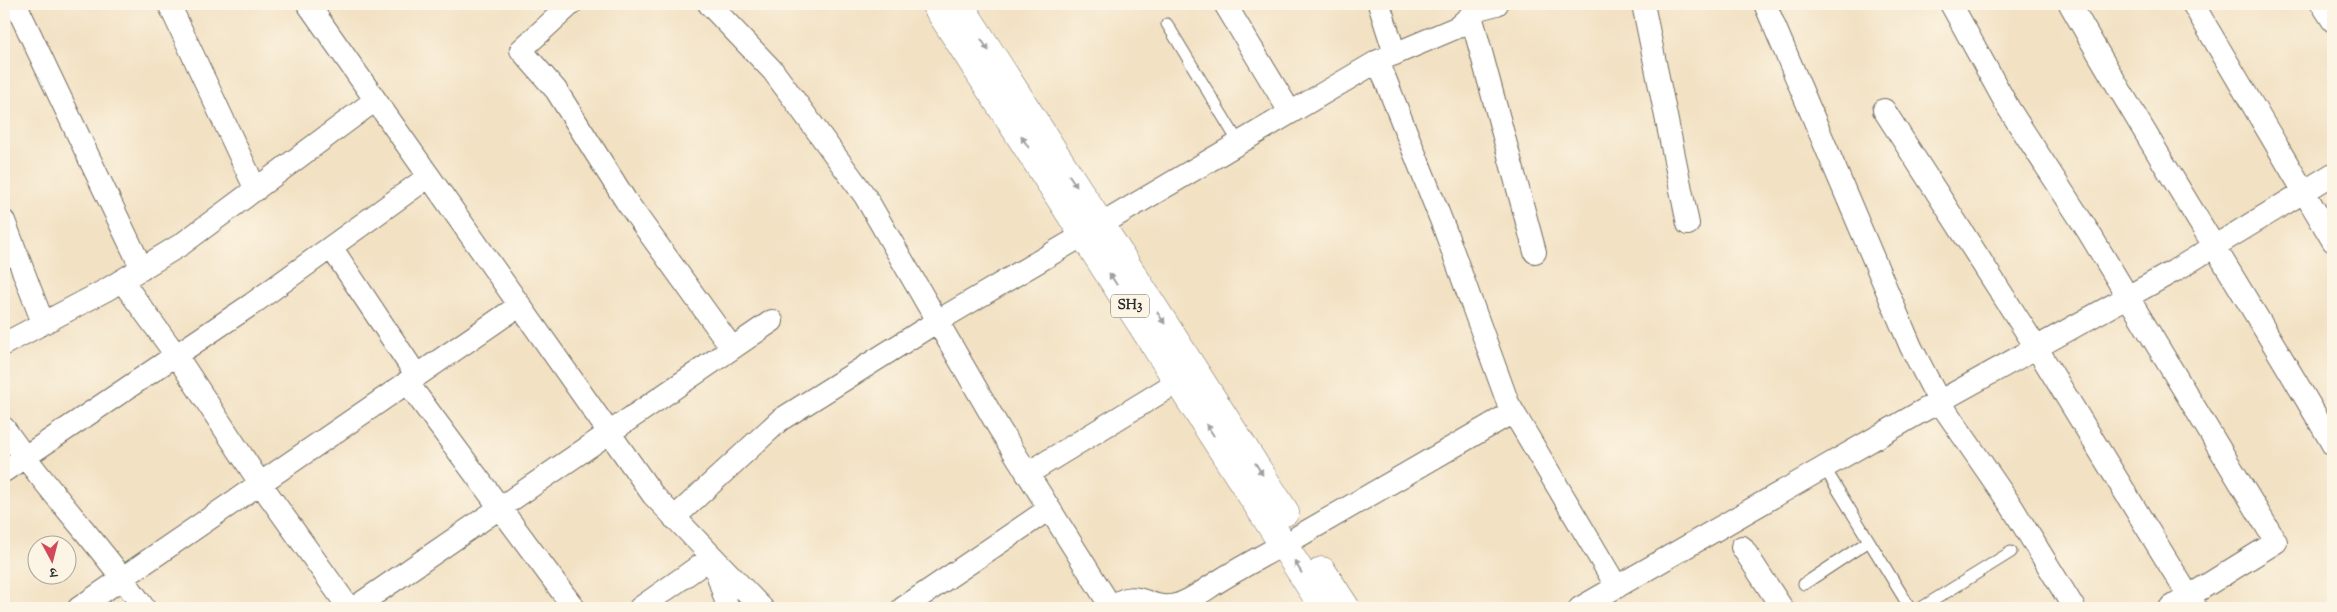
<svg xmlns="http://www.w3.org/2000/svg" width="2337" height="612" font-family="'Sorts Mill Goudy','Noto Serif Devanagari',serif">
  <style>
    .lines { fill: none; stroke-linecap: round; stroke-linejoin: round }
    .service-casing { stroke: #716b60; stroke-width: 13 }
    .minor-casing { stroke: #716b60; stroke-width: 24 }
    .primary-casing { stroke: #716b60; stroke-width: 29 }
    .service { stroke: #fff; stroke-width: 11 }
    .minor { stroke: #fff; stroke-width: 22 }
    .primary { stroke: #fff; stroke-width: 28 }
    .oneway { fill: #a0a0a0 }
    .labels { text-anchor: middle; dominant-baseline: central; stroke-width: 4; stroke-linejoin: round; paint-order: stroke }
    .shield { fill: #fcf5e5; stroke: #6a6863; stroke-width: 1 }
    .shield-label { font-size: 14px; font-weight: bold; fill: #2b2b2b }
  </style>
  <rect width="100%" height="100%" fill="#fcf5e5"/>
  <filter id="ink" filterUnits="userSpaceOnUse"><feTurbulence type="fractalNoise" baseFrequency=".02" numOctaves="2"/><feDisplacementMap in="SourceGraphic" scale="10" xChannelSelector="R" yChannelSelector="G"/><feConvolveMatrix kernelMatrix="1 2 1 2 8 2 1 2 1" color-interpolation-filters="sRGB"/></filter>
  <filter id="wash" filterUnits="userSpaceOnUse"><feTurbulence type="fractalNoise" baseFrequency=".0096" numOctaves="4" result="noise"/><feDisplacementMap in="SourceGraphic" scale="20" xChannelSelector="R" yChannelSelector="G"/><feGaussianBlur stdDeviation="1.12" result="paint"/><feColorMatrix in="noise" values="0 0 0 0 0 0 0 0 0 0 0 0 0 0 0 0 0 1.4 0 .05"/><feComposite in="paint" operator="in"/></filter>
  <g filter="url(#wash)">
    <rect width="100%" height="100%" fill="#f2e1c3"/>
  </g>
  <g filter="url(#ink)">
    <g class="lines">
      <defs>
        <path id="service" d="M1167,24L1239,143
          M1824,467L1910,608
          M1804,584L1869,541
          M1921,608L2011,552"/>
        <path id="minor" d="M169,4L256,190
          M308,4L653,495L762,608
          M571,4L521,50L556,90L626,201L732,348
          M709,4L773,71L865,196L999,428L1111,607L1109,608
          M1225,4L1290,112
          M1379,4L1395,54
          M1643,4L1688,224
          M1765,4L1911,347L1939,401L2012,507L2074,608
          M1951,4L2009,109L2088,231L2276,542L2170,608
          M2070,4C2154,153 2248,297 2333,445
          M2193,4L2333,241
          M2322,4L2333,21
          M19,11L142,269
          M1471,15L1535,252
          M1378,61L1445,230L1508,403L1617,587
          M1884,110L2036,347L2196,608
          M4,221L43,323
          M331,247L417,376
          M122,281L176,355L260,483L349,608
          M4,344L106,290L182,244L374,101
          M407,382L574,608
          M4,428C47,491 101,545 144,608
          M4,471L252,304L428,177
          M1027,474L1179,381
          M674,518L780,420L936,322L1378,61L1458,27L1478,9L1497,4
          M1299,536L1513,412
          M1742,547L1782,608
          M1111,607C1140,585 1146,612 1176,605C1191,601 1206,589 1219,581C1240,568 1262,556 1284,544
          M79,608L520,305
          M354,608L772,321
          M640,608L712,557L728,608
          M903,608L1049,509
          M1580,608L1917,414L2174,271L2333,174"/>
        <path id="primary" d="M935,4L1324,608
          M959,4L1285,512
          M1322,571L1346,608"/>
      </defs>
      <!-- service casing -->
      <use href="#service" class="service-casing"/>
      <!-- minor casing -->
      <use href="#minor" class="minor-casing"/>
      <!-- primary casing -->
      <use href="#primary" class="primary-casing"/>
      <!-- service -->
      <use href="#service" class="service"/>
      <!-- minor -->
      <use href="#minor" class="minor"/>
      <!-- primary -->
      <use href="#primary" class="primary"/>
    </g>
    <!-- one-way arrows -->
    <defs><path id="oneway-solid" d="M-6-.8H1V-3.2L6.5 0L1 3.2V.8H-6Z" transform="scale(1.25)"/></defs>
    <g class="oneway">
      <use href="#oneway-solid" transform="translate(985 45) rotate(57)"/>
      <use href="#oneway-solid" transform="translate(1025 142) rotate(-123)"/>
      <use href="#oneway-solid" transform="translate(1073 181) rotate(57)"/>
      <use href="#oneway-solid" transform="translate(1113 279) rotate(-123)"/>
      <use href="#oneway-solid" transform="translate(1161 318) rotate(57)"/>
      <use href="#oneway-solid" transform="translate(1210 430) rotate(-123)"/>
      <use href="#oneway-solid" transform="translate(1259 469) rotate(58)"/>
      <use href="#oneway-solid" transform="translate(1298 567) rotate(-122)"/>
    </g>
  </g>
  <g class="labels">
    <!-- shield labels -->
    <rect class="shield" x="1111" y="294.5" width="38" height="23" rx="4"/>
    <g class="shield-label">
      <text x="1130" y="306">SH3</text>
    </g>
  </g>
  <!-- margin -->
  <rect width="2337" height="612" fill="none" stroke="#fcf5e5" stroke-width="20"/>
  <!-- north arrow -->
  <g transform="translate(52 560) rotate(173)"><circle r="24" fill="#fcf5e5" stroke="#a8a49b"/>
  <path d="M0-4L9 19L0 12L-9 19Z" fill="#d1495b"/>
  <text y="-8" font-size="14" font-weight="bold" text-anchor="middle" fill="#2b2b2b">उ</text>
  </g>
</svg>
